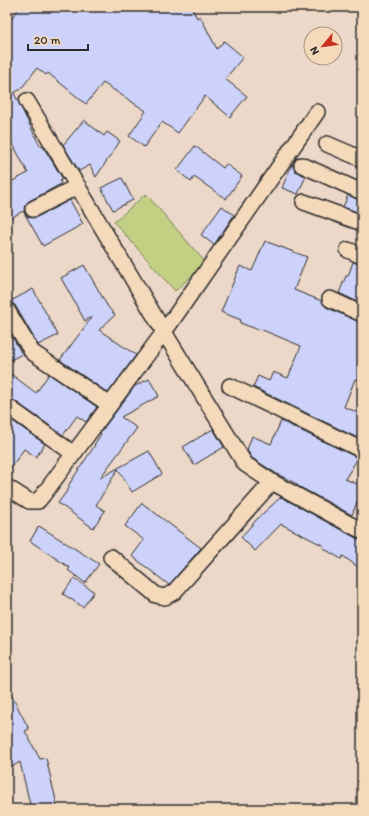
<svg xmlns="http://www.w3.org/2000/svg" width="369" height="816" font-family="Itim,sans-serif">
  <style>
    .green { fill: #c3d084; stroke: #777e58 }
    .building { fill: #cdd2fa; stroke: #2b2b2b }
    .lines { fill: none; stroke-linecap: round; stroke-linejoin: round }
    .minor-casing { stroke: #2b2b2b; stroke-width: 18 }
    .minor { stroke: #f4d9bb; stroke-width: 15 }
  </style>
  <rect width="100%" height="100%" fill="#ecd8c8"/>
  <filter id="ink" filterUnits="userSpaceOnUse"><feTurbulence type="fractalNoise" baseFrequency=".025" numOctaves="2"/><feDisplacementMap in="SourceGraphic" scale="8" xChannelSelector="R" yChannelSelector="G"/><feConvolveMatrix kernelMatrix="1 2 1 2 8 2 1 2 1" color-interpolation-filters="sRGB"/></filter>
  <g filter="url(#ink)">
    <!-- green -->
    <path class="green" d="M146,194L206,263L175,291L114,222Z"/>
    <!-- building -->
    <path class="building" d="M20,7H191L197,18L200,16L217,49L224,41L243,57L225,79L247,96L230,117L205,96L178,133L162,122L144,147L129,136L146,111L103,83L86,104L48,73L46,75L37,68L21,89L14,93L40,146L42,145L63,179L60,181L61,184L29,201L26,204L24,208L25,213L28,217L32,218L37,217L70,200L83,224L43,246L23,211L7,220V184L28,173L7,133V24Z
      M84,120L104,136L107,132L120,141L96,177L90,165L79,171L63,145Z
      M195,146L223,168L226,164L242,176L226,199L194,177L191,182L177,170Z
      M292,164L295,171L306,176L298,194L282,188Z
      M122,178L133,200L113,210L101,188Z
      M348,195L362,201V208L360,213L343,207Z
      M222,206L234,215L214,245L201,235Z
      M265,241L307,257L294,290L322,301L326,307L362,323V381L355,379L344,407L362,414V440L253,387L258,376L269,381L273,372L288,378L301,346L260,329L259,330L240,323L241,320L221,312L240,266L252,271Z
      M353,262L362,265V304L339,293L346,276H348Z
      M84,265L108,307L115,315L99,330L136,355L108,393L60,360L92,317L85,321L61,278Z
      M33,289L58,335L38,345L15,305L9,302Z
      M13,338L22,354L7,362V341Z
      M7,371L36,393L49,374L97,407L86,422L77,416L63,435L12,399L7,397Z
      M149,379L159,396L121,417L137,428L100,478L149,451L162,474L132,492L118,469L96,505L105,511L93,528L58,503L70,487L68,486L95,445H94L101,434L100,433L135,386Z
      M7,417L45,444L36,457L24,449L7,473Z
      M281,421L358,458L345,479L362,486V489L352,515L296,485L297,484L277,474L252,458L247,450L252,436L271,444Z
      M213,429L224,447L194,465L183,447Z
      M281,497L358,539L362,540V570L343,556L341,559L323,548L324,546L281,524L255,551L241,537L258,518Z
      M142,503L201,548L169,585L132,556L144,540L125,526Z
      M39,526L99,564L85,583L68,570L70,568L30,541Z
      M74,578L94,592L83,607L63,594Z
      M7,687L29,729L25,731L40,759L46,758L58,809H31L20,762L12,767L7,757Z"/>
    <g class="lines">
      <defs>
        <path id="minor" d="M27,101L164,332L245,464L272,482L362,531
          M327,144L362,159
          M302,165L362,192
          M304,202L362,223
          M33,209L78,186
          M348,250L362,256
          M330,299L362,314
          M7,310L32,352L110,405
          M230,386L362,450
          M7,406L74,454
          M7,487L29,501H38L43,495L164,332L317,112
          M111,557L156,595L165,597L174,592L272,482"/>
      </defs>
      <!-- minor casing -->
      <use href="#minor" class="minor-casing"/>
      <!-- minor -->
      <use href="#minor" class="minor"/>
    </g>
  </g>
  <!-- margin -->
  <rect width="369" height="816" fill="none" stroke="#f4d9bb" stroke-width="24"/>
  <rect x="12" y="12" width="345" height="792" fill="none" stroke="#2b2b2b" stroke-width="1.5" filter="url(#ink)"/>
  <!-- north arrow -->
  <g transform="translate(323 46) rotate(241)"><circle r="19" fill="#f4d9bb" stroke="#a49381"/>
  <path d="M0-3L7 15L0 10L-7 15Z" fill="#c8321e"/>
  <text y="-6" font-size="11" font-weight="bold" text-anchor="middle" fill="#2b2b2b">N</text>
  </g>
  <!-- scale -->
  <path d="M28 44v6h60v-6" fill="none" stroke="#2b2b2b" stroke-width="2"/>
  <text x="34" y="44" font-size="12" fill="#2b2b2b" stroke="#f4d9bb" stroke-width="3" paint-order="stroke">20 m</text>
</svg>
